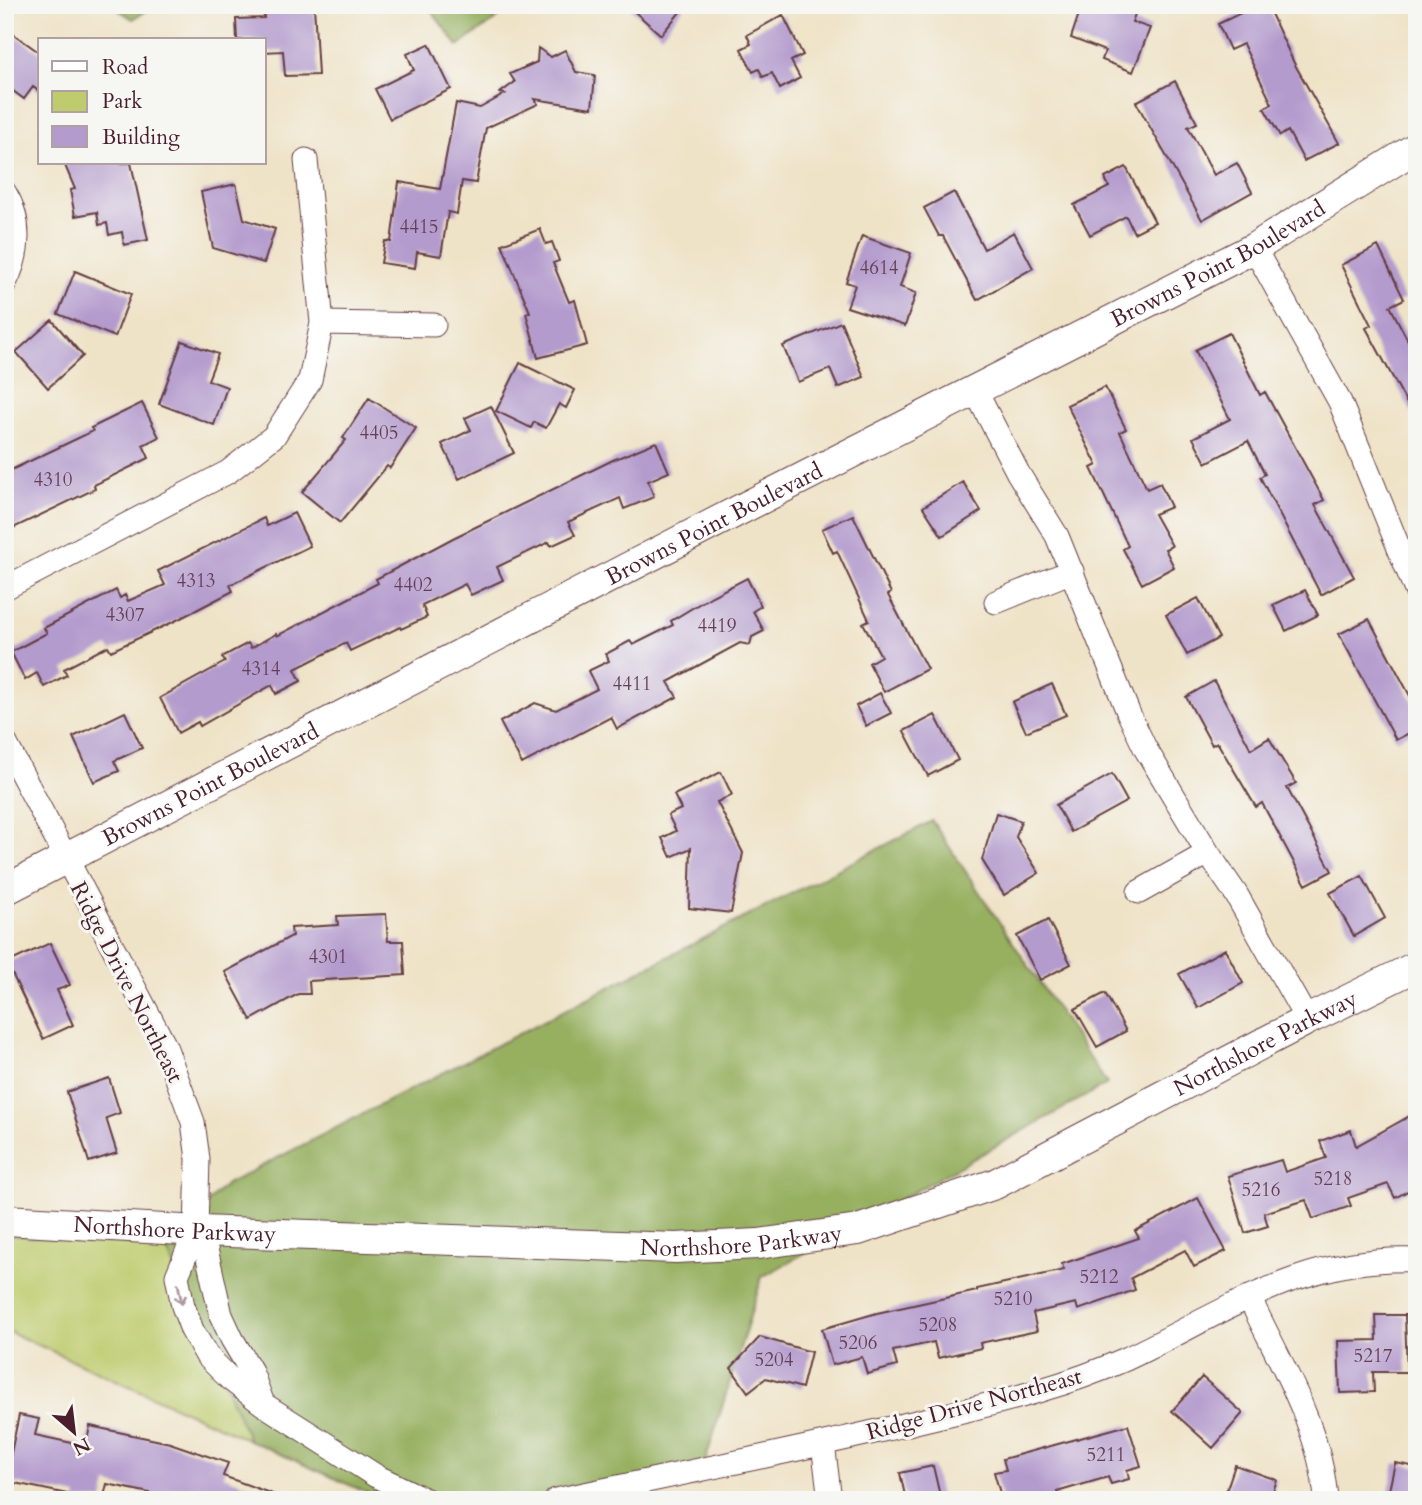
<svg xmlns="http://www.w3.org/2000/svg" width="1422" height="1505" font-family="Cardo,serif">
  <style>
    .green { fill: #becc6e; stroke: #84764c; stroke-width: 2 }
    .forest { fill: #96b061; stroke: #706846; stroke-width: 2 }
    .building { fill: #b49bcd }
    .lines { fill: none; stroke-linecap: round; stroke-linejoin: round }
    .minor-casing { stroke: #633c42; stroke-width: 25 }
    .tertiary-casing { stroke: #633c42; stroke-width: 32 }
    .minor { stroke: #fff; stroke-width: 23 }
    .tertiary { stroke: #fff; stroke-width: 30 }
    .oneway { stroke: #ae9aa0 }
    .labels { text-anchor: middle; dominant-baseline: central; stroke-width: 6; stroke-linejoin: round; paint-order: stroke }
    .number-label { font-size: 19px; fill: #643e54 }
    .street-label { font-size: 23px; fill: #4a1f2b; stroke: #f6f6f2 }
  </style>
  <rect width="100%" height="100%" fill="#f6f6f2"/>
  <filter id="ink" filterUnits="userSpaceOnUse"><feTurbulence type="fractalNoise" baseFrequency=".0143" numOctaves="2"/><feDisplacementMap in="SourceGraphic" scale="14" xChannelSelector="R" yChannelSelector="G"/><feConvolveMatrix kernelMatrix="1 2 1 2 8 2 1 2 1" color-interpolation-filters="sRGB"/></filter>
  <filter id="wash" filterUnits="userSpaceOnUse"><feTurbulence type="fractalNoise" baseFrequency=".00686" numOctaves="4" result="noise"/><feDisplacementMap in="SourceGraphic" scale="28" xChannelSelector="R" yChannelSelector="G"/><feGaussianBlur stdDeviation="1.57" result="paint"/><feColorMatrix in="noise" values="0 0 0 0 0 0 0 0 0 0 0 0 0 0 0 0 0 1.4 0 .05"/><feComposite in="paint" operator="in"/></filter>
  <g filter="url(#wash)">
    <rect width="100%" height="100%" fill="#efe3c7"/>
    <!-- green -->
    <path class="green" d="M5,1235L165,1245L249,1440L5,1330Z"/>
    <!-- forest -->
    <path class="forest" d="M111,5H156L133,19Z
      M427,5H516L458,46Z
      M932,821L1107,1084L762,1277L698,1485L549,1500H383L249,1440L165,1245L225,1185Z"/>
    <g id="blocks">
      <!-- building -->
      <path class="building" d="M263,5H314L318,75L285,76L283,51L264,52V40H237L236,19L264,18Z
        M627,5H686L661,35Z
        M1082,5H1110L1135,14L1132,22L1150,28L1133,72L1102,60L1105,51L1071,38Z
        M1257,5H1267L1294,63L1339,143L1304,161L1288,131L1280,136L1264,108L1272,104L1243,44L1230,50L1218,24Z
        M783,15L803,55L791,61L800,78L780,89L772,73L763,77L759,69L753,72L741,49L751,44L747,35Z
        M5,28L40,53V92L33,87L24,99L5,85Z
        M429,44L451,89L390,119L375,89L414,70L407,54Z
        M538,48L551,57L565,50L576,72L595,75L592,108L535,99L538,104L486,128L476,183L462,181L457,214L448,212L441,256L417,252L415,268L381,263L385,241L391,242L399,182L440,189L456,103L480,108L505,94L500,93L515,82L510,74L537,62Z
        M1175,81L1197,123L1188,127L1214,175L1237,163L1252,192L1202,220L1136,102Z
        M64,163H131L148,240L124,245L122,232L109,235L107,223L99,225L97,212L75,216L70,190L75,189Z
        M1126,167L1155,222L1134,233L1126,216L1090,235L1074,205L1109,187L1105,178Z
        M236,184L244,219L275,229L264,263L213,248L201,192Z
        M954,192L984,249L1014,232L1033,268L977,300L943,236H939L924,208Z
        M540,229L546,244L552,242L559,261L553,263L569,302L575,300L587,345L538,358L526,313L530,312L502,244Z
        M862,236L911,253L900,287L916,293L905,326L847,307L855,285L846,282Z
        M1378,246L1404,299L1390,306L1417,358V422L1366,328L1371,325L1341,265Z
        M75,271L131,294L115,337L58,314Z
        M52,320L83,356L48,388L16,352Z
        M841,322L864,377L838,388L830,369L798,382L783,346Z
        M1229,333L1260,395L1265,392L1324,500L1315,505L1354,577L1321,595L1260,477L1265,474L1248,441L1206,463L1193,438L1230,419L1195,350Z
        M182,341L218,354L208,380L227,387L214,425L159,404Z
        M520,363L575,390L566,408L559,404L546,428L534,422L531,428L496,411Z
        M1105,387L1126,429L1120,432L1147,489L1160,483L1171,507L1154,514L1172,546L1165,549L1174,567L1142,584L1123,549L1128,546L1091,468L1097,465L1067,405Z
        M369,398L416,428L390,468L387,466L340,523L302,492L346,440L343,438Z
        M142,403L159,437L143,445L149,458L94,485L95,489L5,532V473L93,431L91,428Z
        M491,406L514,453L459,479L442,444L471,430L465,418Z
        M656,442L669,472L648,481L654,497L624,509L620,498L568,522L575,535L551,546L549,542L497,567L503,580L471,595L465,584L422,605L427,617L401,629L400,627L350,651L346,643L295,669L301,681L276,694L272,685L200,726L198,722L178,733L160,698L225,662L222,657L248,643L251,648L276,634L277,636L378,583L376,579L453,538L613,460Z
        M963,482L981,511L942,536L923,507Z
        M294,513L310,546L230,585L233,591L175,621L111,651L108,646L64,669L67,675L44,687L37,673L25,680L11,652L47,633L44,628L116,590L120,598L125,595L128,601L165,585L158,571L264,518L267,526Z
        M853,515L891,593L888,595L927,669L884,692L869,663L881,656L863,623L869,620L837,551L833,553L822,529Z
        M747,578L761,606L753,611L764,631L752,637L750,645L740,643L668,682L677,697L617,729L611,717L522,764L500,722L535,703L556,710L597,689L588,671L609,661L606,654L630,641L633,645L673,625L671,621L712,596Z
        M1305,590L1318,615L1286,631L1273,605Z
        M1198,598L1219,638L1187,655L1166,615Z
        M1369,619L1417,709V729L1396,740L1339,634Z
        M1214,681L1251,749L1269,738L1296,783L1287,788L1332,871L1306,885L1262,803L1256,807L1217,742L1212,745L1186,697Z
        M1052,684L1066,715L1026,732L1012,702Z
        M880,693L891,713L866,726L856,706Z
        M125,712L142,748L114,761L119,771L94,782L73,737Z
        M935,715L958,760L928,776L904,731Z
        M721,772L732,795L717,802L743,853L731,913L689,908L691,848L671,857L662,838L676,831L668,815L681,809L674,795Z
        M1112,774L1127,801L1071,832L1056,805Z
        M996,813L1021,821L1016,837L1039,873L1004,895L982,860Z
        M1362,876L1385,918L1354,936L1330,893Z
        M386,914L388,941H403L405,975L309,981L310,994H298L251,1020L225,972L292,936L291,928L338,925L337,916Z
        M1048,920L1071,964L1040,980L1017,936Z
        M50,943L70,985L57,990L73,1025L43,1039L7,963Z
        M1225,949L1243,983L1198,1008L1179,974Z
        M1105,993L1126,1031L1097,1047L1075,1009Z
        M109,1078L120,1113L106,1118L117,1153L89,1162L67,1092Z
        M1417,1112V1186L1395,1198L1388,1184L1348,1198L1351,1206L1313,1219L1306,1200L1264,1213L1268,1226L1245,1233L1228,1176L1281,1160L1285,1172L1326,1158L1320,1141L1351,1130L1356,1146Z
        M1198,1198L1226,1251L1194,1267L1185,1250L1131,1278L1135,1290L1078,1310L1076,1303L1033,1313L1037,1331L980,1343L981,1348L938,1358L934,1342L893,1351L897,1366L867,1374L862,1357L832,1365L822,1329L877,1313L977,1291V1289L1064,1270L1062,1264L1139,1238L1135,1231Z
        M1376,1315H1405L1407,1372H1373L1374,1392L1340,1393L1338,1341L1377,1340Z
        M760,1337L811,1352L802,1388L766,1378L748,1392L731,1368Z
        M1202,1377L1243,1413L1213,1448L1172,1411Z
        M19,1415L39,1419L35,1435L86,1446L90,1426L170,1443L228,1463L223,1476L281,1497L280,1500H163L164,1496L107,1484L103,1500H76L77,1496L5,1481Z
        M1128,1425L1141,1466L1127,1470L1129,1479L1111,1484L1108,1477L1057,1492L1059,1500H1002L994,1472L1006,1470L1003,1459Z
        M1395,1463L1417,1467V1500L1388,1495Z
        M1235,1465L1277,1480L1270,1500H1223Z
        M933,1466L941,1500H906L900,1473Z"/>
    </g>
  </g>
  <g filter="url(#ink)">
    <use href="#blocks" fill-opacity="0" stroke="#633c42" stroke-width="2"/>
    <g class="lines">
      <defs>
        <path id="minor" d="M5,193C22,221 20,254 5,283
          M1254,248L1340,402L1417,593
          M322,323L434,325
          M975,390L1018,473L1057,536L1128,712L1145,748L1208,853L1236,894L1307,1020
          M5,588L228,472L274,436L310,380L322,323L306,160
          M996,602L1072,571
          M5,742L165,1046L193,1122L198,1159L196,1230L177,1276L183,1306L192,1330L207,1356L230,1379L263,1404L376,1476L426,1500
          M1139,892L1208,853
          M196,1230L206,1249L221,1315L232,1339L251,1371L263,1404
          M1249,1297C1279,1361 1321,1427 1326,1500
          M823,1444L830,1500
          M556,1500C674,1475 791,1452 908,1424C952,1413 998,1404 1041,1390C1069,1382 1099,1371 1126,1359C1224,1313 1302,1255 1417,1260"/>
        <g id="tertiary">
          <path id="s1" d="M5,890L753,503L1254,248L1417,147"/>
          <path id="s2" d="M5,1220L200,1231L676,1248L758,1244L858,1230L995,1184L1307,1020L1417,966"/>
        </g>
      </defs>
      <!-- minor casing -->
      <use href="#minor" class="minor-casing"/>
      <!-- tertiary casing -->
      <use href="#tertiary" class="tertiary-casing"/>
      <!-- minor -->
      <use href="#minor" class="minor"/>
      <!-- tertiary -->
      <use href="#tertiary" class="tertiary"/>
    </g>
    <!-- one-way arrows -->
    <defs><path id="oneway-shaft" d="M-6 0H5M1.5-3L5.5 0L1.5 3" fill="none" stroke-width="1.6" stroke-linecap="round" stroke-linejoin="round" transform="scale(1.75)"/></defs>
    <use class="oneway" href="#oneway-shaft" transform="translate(180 1294) rotate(79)"/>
  </g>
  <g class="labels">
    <!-- number labels -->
    <g class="number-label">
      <text x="419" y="227">4415</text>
      <text x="879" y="268">4614</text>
      <text x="379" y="433">4405</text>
      <text x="53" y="480">4310</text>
      <text x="196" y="581">4313</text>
      <text x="413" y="585">4402</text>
      <text x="125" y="615">4307</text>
      <text x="717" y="626">4419</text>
      <text x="261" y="669">4314</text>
      <text x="632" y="684">4411</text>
      <text x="328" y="957">4301</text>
      <text x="1333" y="1179">5218</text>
      <text x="1261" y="1190">5216</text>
      <text x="1099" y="1277">5212</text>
      <text x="1013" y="1299">5210</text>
      <text x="938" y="1325">5208</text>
      <text x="858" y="1343">5206</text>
      <text x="1373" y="1356">5217</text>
      <text x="774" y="1360">5204</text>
      <text x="1106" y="1455">5211</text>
    </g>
    <!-- street labels -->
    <g class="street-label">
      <text stroke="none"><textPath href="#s1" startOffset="1365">Browns Point Boulevard</textPath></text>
      <text stroke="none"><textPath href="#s1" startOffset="798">Browns Point Boulevard</textPath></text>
      <text stroke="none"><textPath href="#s1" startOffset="231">Browns Point Boulevard</textPath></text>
      <text transform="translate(127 982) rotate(63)">Ridge Drive Northeast</text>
      <text stroke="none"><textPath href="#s2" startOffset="1304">Northshore Parkway</textPath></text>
      <text stroke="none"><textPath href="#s2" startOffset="170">Northshore Parkway</textPath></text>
      <text stroke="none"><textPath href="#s2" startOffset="737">Northshore Parkway</textPath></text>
      <text transform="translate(974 1404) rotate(-15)">Ridge Drive Northeast</text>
    </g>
  </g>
  <!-- margin -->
  <rect width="1422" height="1505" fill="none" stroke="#f6f6f2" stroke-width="28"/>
  <!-- legend -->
  <rect x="38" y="38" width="228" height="126" fill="#f6f6f2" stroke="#b1a0a2" stroke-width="2"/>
  <rect x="52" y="61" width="35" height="10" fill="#ffffff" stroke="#b1a0a2" stroke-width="2"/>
  <text x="102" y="74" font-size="21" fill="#4a1f2b">Road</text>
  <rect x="52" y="91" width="35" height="21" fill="#becc6e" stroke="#b1a0a2" stroke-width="2"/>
  <text x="102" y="108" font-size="21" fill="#4a1f2b">Park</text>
  <rect x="52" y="126" width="35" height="21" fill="#b49bcd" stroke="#b1a0a2" stroke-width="2"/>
  <text x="102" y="144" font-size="21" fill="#4a1f2b">Building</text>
  <!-- north arrow -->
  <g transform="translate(74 1432) rotate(152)" stroke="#f6f6f2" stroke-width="5" paint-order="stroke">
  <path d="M0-5L12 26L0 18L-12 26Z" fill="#4a1f2b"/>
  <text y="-10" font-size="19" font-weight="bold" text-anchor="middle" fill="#4a1f2b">N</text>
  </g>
</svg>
